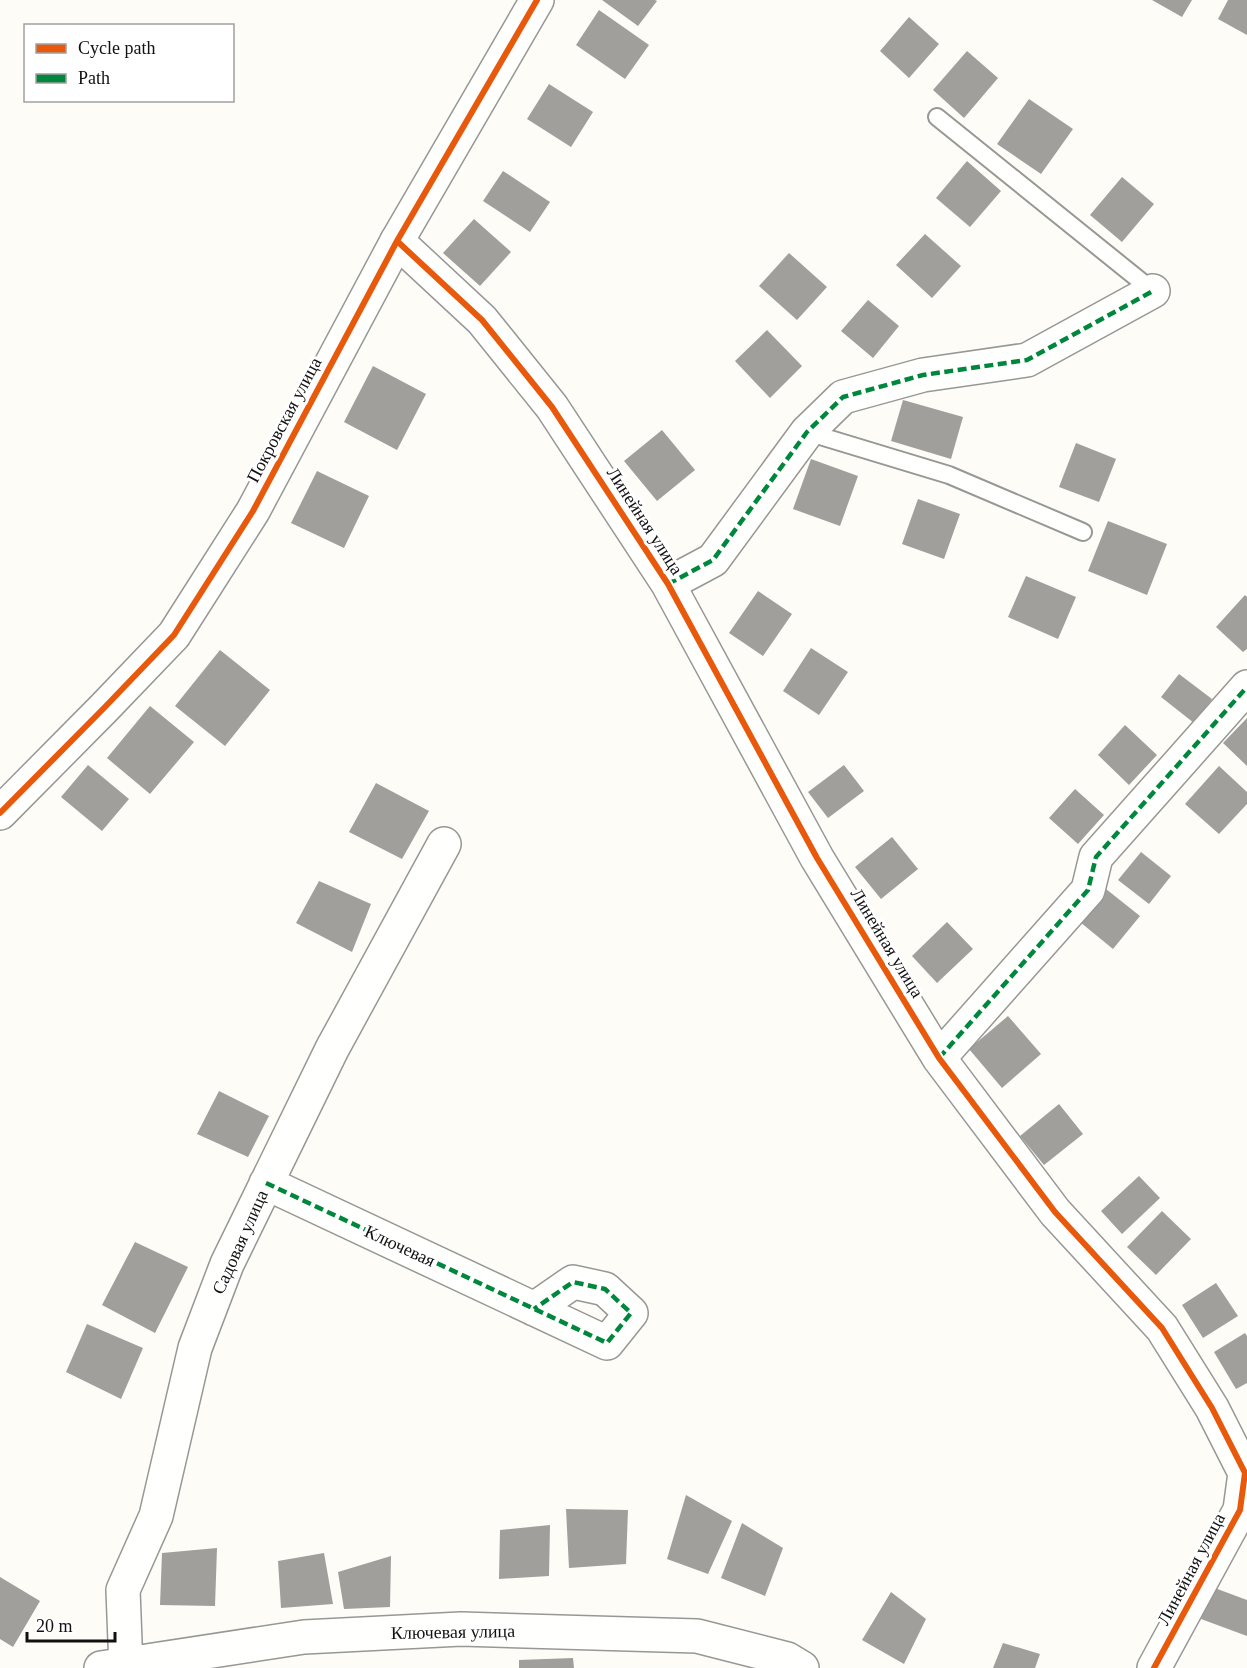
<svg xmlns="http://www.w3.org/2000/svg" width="1247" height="1668" font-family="'Times New Roman',serif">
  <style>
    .building { fill: #a19f9c }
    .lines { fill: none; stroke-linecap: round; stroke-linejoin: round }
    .service-casing { stroke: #979795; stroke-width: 20 }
    .minor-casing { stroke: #979795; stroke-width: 36 }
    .tertiary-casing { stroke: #979795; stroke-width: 36 }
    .service { stroke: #fffffe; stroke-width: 16 }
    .minor { stroke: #fffffe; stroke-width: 33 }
    .tertiary { stroke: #fffffe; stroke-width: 33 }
    .quiet { stroke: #00873e; stroke-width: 4.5; stroke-dasharray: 9 4.5; stroke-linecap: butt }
    .cycleway-casing { stroke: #fff; stroke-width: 10 }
    .cycleway { stroke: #e8590c; stroke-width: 6 }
    .labels { text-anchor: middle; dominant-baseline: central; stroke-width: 6; stroke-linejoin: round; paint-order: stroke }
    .street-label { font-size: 18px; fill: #111; stroke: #fff }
  </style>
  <rect width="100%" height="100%" fill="#fdfcf7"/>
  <!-- building -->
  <path class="building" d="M602,0H655L657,1L638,26Z
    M1152,0H1192L1182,17Z
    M1228,0H1247V35L1218,19Z
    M599,10L649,45L625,79L576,45Z
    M909,17L939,44L909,78L880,51Z
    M967,51L998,78L964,118L933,90Z
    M549,84L593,112L571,147L527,119Z
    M1029,99L1073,129L1041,174L997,144Z
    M967,161L1001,191L970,227L936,198Z
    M503,171L550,202L530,232L483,201Z
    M1122,177L1154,204L1122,242L1090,215Z
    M474,219L511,252L480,286L443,253Z
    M925,234L961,266L932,298L896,265Z
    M789,253L827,287L797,320L759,286Z
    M868,300L899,326L873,358L841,331Z
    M767,330L802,366L770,398L735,361Z
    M373,366L426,394L397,450L344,422Z
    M903,400L963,417L951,459L891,441Z
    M662,430L695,470L657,501L624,461Z
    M1076,443L1116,459L1099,502L1059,487Z
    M811,459L858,476L840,526L793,509Z
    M317,471L369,496L344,548L291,523Z
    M918,499L960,514L944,559L902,544Z
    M1108,521L1167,544L1147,595L1088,571Z
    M1026,576L1076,597L1058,639L1008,617Z
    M758,591L792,614L763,656L729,633Z
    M1245,595L1247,597V649L1243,652L1216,627Z
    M811,648L848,672L819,715L783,691Z
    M220,650L270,690L225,746L175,706Z
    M1179,674L1212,699L1194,723L1161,697Z
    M150,706L194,742L150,794L107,758Z
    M1247,718V766L1223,743Z
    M1125,725L1157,755L1129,785L1098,755Z
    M88,765L129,799L102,831L61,797Z
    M844,765L864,791L828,818L808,792Z
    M1219,766L1247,792V804L1219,834L1185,804Z
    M376,783L429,811L402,859L349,832Z
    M1075,789L1104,815L1078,844L1049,818Z
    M892,837L918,869L881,899L855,867Z
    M1141,852L1171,876L1149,904L1118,880Z
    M319,881L371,904L352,952L296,923Z
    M1106,889L1140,916L1113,949L1080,922Z
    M947,922L973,949L937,983L912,956Z
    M1008,1016L1041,1054L1002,1088L969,1049Z
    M219,1091L269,1116L248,1157L197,1134Z
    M1059,1104L1083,1134L1044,1165L1020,1136Z
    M1139,1176L1160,1198L1122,1234L1101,1211Z
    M1162,1211L1191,1239L1156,1275L1127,1247Z
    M135,1242L188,1267L155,1333L102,1305Z
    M1216,1283L1238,1316L1203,1338L1182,1305Z
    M87,1324L143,1348L121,1399L66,1372Z
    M1245,1333L1247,1336V1383L1236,1389L1214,1352Z
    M686,1495L732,1521L708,1574L667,1559Z
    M566,1509L628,1510L626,1564L569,1568Z
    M742,1523L783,1548L765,1596L721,1578Z
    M550,1525L549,1576L499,1579L500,1530Z
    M217,1548L215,1606L160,1605L162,1553Z
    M324,1553L333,1604L281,1608L278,1561Z
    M391,1556L390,1607L344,1609L338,1572Z
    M0,1577L40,1601L13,1647L0,1639Z
    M1212,1587L1247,1600V1636L1201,1619Z
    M891,1592L926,1619L904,1664L862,1640Z
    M1003,1643L1040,1654L1035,1668H993Z
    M573,1658L574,1668H519V1660Z"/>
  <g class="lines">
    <defs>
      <path id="service" d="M937,117L1153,291
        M807,432L949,475L1083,532"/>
      <path id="minor" d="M397,241L482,320L552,407L668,584L817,858L939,1058L1055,1212L1162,1328L1212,1408L1245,1473L1240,1510L1154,1668
        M668,584L713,560L807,432L843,397L923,375L1027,360L1153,291
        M939,1058L1088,890L1096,857L1247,687
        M266,1183L607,1343L631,1313L605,1289L573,1282L534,1309
        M101,1668L304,1637L461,1629L697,1636L787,1659L802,1668
        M126,1668L123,1590L156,1516L195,1348L227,1264L332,1049L444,844"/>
      <path id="tertiary" d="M0,813L104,708L174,635L253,511L397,241L537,0"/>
    </defs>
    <!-- service casing -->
    <use href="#service" class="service-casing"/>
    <!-- minor casing -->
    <use href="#minor" class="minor-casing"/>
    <!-- tertiary casing -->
    <use href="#tertiary" class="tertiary-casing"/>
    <!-- service -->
    <use href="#service" class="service"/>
    <!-- minor -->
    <use href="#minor" class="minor"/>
    <!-- tertiary -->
    <use href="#tertiary" class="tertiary"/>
    <!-- quiet -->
    <path class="quiet" d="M668,584L713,560L807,432L843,397L923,375L1027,360L1153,291
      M939,1058L1088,890L1096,857L1247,687
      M266,1183L607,1343L631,1313L605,1289L573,1282L534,1309"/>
    <defs>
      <path id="cycleway" d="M397,241L482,320L552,407L668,584L817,858L939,1058L1055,1212L1162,1328L1212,1408L1245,1473L1240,1510L1154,1668
        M0,813L104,708L174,635L253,511L397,241L537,0"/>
    </defs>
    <!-- cycleway casing -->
    <use href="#cycleway" class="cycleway-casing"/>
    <!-- cycleway -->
    <use href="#cycleway" class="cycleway"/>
  </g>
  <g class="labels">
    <!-- street labels -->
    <g class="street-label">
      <text transform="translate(284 420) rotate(-62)">Покровская улица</text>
      <text transform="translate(645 521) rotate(57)">Линейная улица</text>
      <text transform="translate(887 943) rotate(59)">Линейная улица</text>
      <text transform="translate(240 1242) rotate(-66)">Садовая улица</text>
      <text transform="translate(400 1246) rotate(25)">Ключевая</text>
      <text transform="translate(1191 1569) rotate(-62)">Линейная улица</text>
      <text transform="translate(453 1632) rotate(-1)">Ключевая улица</text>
    </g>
  </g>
  <!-- legend -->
  <rect x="24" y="24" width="210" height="78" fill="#ffffff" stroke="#a0a0a0" stroke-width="1.5"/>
  <rect x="36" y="44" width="30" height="9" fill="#e8590c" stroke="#a0a0a0" stroke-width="1.5"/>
  <text x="78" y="54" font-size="18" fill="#111111">Cycle path</text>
  <rect x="36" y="74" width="30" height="9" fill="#00873e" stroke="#a0a0a0" stroke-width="1.5"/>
  <text x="78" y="84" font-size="18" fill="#111111">Path</text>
  <!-- scale -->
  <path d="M27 1632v9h88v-9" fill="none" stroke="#111111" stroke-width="3"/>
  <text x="36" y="1632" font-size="18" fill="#111111" stroke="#ffffff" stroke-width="4.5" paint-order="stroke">20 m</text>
</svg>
